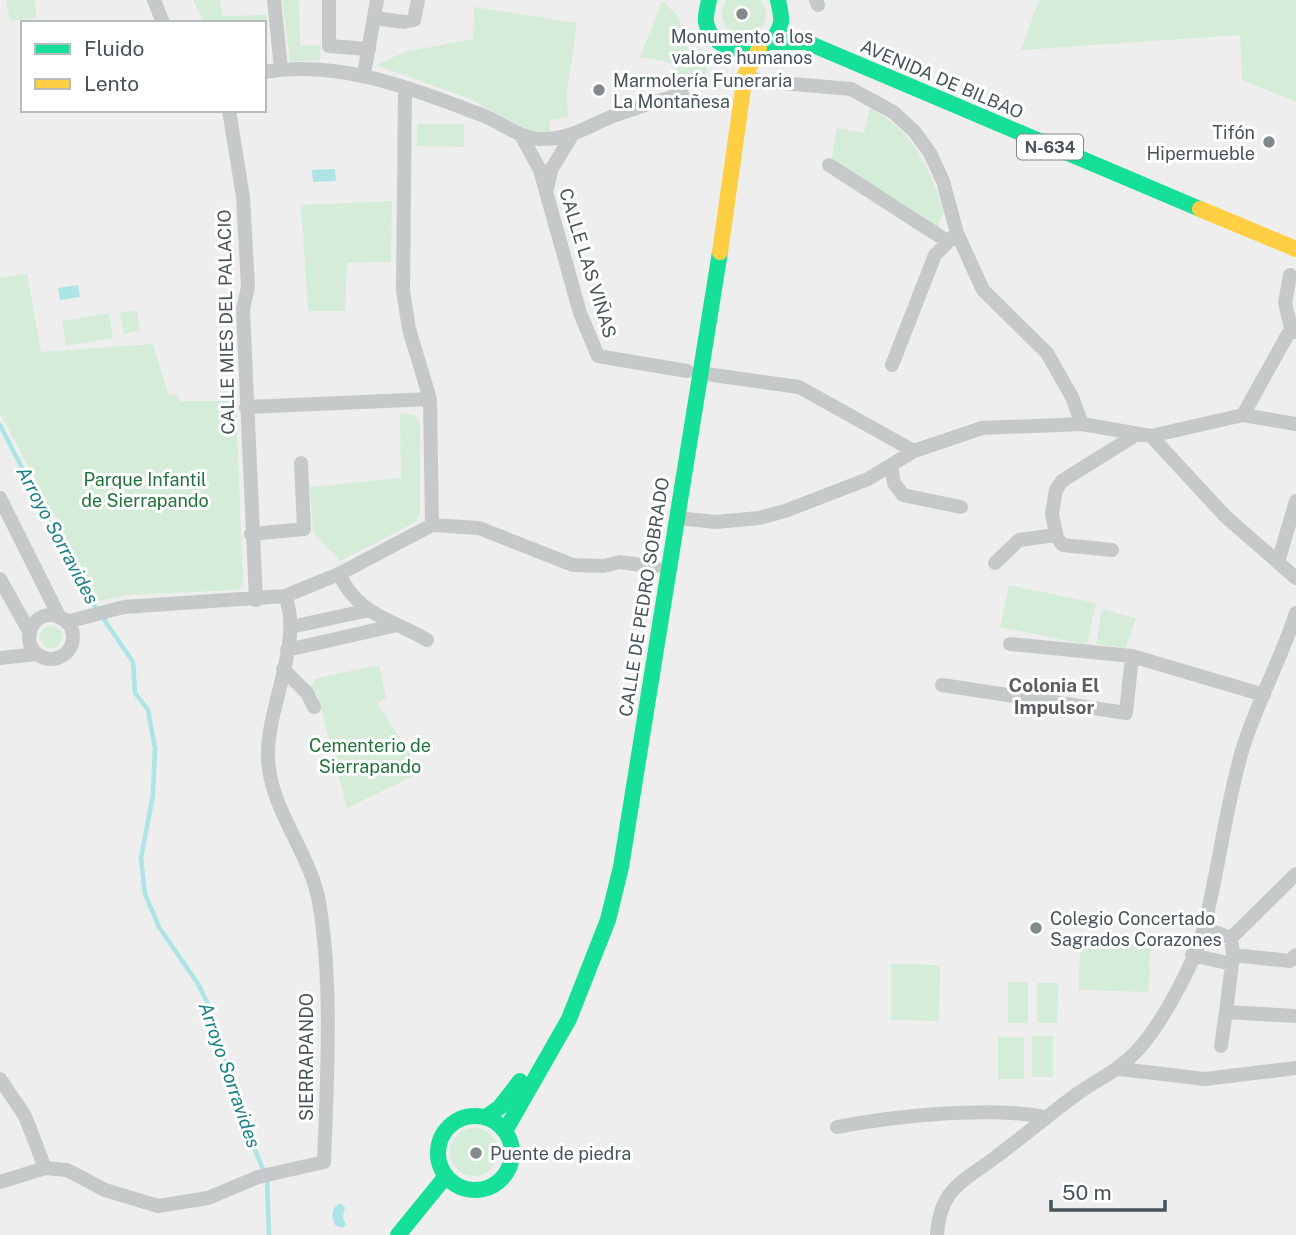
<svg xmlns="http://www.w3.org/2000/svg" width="1296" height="1235" font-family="'Public Sans',sans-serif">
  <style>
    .green { fill: #d5ecd9 }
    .water { fill: #ade4e6 }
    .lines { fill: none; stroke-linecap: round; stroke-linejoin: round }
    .stream { stroke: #ade4e6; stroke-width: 4.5 }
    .street { stroke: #c6c9ca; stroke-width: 14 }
    .fast { stroke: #16e098; stroke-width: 16 }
    .slow { stroke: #ffcf43; stroke-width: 16 }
    .poi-dot { fill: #828a8d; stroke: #fff; stroke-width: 2.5 }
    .labels { text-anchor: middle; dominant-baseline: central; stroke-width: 6; stroke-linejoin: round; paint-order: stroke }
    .shield { fill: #fff; stroke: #7f878b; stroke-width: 2 }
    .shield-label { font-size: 16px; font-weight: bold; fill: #485459 }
    .poi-label { font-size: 18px; fill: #485459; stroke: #fff; text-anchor: start }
    .street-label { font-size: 18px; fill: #485459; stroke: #fff }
    .park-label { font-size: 18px; fill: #20733a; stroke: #fff }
    .water-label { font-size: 19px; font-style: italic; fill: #198185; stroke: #fff }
    .neighbourhood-label { font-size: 19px; font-weight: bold; fill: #5b5f62; stroke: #fff }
  </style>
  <rect width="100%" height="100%" fill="#efeeee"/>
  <!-- green -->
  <path class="green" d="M6,0H34L37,17L10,21Z
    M193,0H220L222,16L267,15V34H264V23H204Z
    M282,0H299L300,45H321L320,60L290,62Z
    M726,0H761C782,33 728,54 721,13Z
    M1039,0H1296V102L1242,80L1240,35L1021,50Z
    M662,1L678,16L689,50L708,69L707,86L676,83L678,64L640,57Z
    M474,7L577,23L567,93L568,117L549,120L551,136L518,126L471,99L375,65L405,52L473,39Z
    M870,108C913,130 929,167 944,211L938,227L831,161L837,128L864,133Z
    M417,124H464V147L417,146Z
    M392,201L391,262L347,263L345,311H308L301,205Z
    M27,273L41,352L153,344L168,394L177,395L180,401H236L243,584L238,590L127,595L99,601L0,413V278Z
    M137,310L140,331L124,334L120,313Z
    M109,313L113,338L66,346L62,321Z
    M400,413L415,415L420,424V515L414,523L340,561L313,532L310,487L401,478Z
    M1009,585L1096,603L1087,645L1000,627Z
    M1102,609L1136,618L1126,648L1096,644Z
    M40 637a11 11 0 1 1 22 0a11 11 0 1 1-22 0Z
    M379,665L386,698L377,703L422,772L347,808L317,693H312L310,685L314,683L313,679Z
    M1080,940L1150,942L1149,992L1079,990Z
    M891,964L940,965L939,1021L891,1020Z
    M1008,982H1028V1023H1008Z
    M1037,983H1058L1057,1023H1037Z
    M1032,1036H1053V1077H1032Z
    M998,1037H1024V1079H998Z
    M450 1152a24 24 0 1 1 48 0a24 24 0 1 1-48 0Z"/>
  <!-- water -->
  <path class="water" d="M335,169L336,181L313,182L312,170Z
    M78,285L80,297L60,300L58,288Z
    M340,1203L345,1207L343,1217L346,1225L342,1228L335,1225L332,1216L334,1208Z"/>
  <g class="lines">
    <!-- stream -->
    <path class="stream" d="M0,425L88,596L133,662L135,693L148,710L155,748L153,795L141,858L145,894L159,927L198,984L210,1008L236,1104L267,1179L269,1235"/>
    <!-- street -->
    <path class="street" d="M154,0L163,23
      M274,0L281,69
      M329,0V46L369,49
      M816,0L818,5
      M374,18L404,22L414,20L418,0
      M264,72C340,59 412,89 482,115C503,123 518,138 540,139C571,140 589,125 616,115C637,107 660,101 682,94
      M364,74L377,0
      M745,75L759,81L851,89L893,112L914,131L930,153L943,181L957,233L983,290L1047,353L1072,397L1082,424
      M405,90L403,290L409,329L430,399L432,525
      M229,110L243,197L248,287L243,309L256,600
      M522,137L540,170L580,313L598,356L687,371
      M829,165L947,241
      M547,189L552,168L571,137
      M1290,275L1285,303L1292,331
      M892,365L935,255L957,233
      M699,373L799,387L914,451
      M246,407L430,399
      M1243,415L1288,334L1296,331
      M1151,436L1226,517L1296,578
      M891,466L894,483L903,495L961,507
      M0,498L60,618
      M677,518L716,522L759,518L785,511L868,479L914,451L982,428L1082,424L1151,436L1243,415L1296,424
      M251,534L304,529L301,463
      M1112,550L1063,545L1057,538L1052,514L1056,490L1062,481L1137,434
      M1278,562L1296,501
      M995,563L1019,540L1056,535
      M339,574C360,617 390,618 427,640
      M0,579L30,633
      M29 637a22 22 0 1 1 44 0a22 22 0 1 1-44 0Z
      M66,622L124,607L285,596L339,574L432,525L479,528L573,565L604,566L620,562L655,567
      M291,627L369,610
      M1010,644L1132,656L1264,695
      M287,650L393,626
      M0,658L37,654
      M283,669L307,693L314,707
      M942,685L1126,713L1132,656
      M1204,928L1231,938L1296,874
      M1231,938L1233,955L1226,1012L1296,1016
      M1192,955L1232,964
      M1233,955L1290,961L1296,955
      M1221,1046L1226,1012
      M1120,1069L1205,1079L1296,1068
      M0,1079L25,1116L45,1168
      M837,1127C894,1116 990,1106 1045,1117
      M0,1182L45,1168L67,1170L105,1190L158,1206L208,1198L258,1177L324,1162C327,1080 333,983 319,902C310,852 270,810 268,758C266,708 304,642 285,596
      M937,1235C940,1189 961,1183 993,1159C1022,1138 1048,1115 1077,1094C1104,1075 1120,1071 1143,1044C1165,1017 1196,960 1204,927C1219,869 1225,809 1242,751C1256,704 1281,660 1296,613"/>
    <!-- fast -->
    <path class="fast" d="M709,0C708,6 705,16 706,22C712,58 775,59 781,22C782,16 779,6 778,0
      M769,42H806L1200,209
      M438 1153a37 37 0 1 1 74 0a37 37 0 1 1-74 0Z
      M486,1117L500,1107L520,1081
      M505,1131L569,1019L608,920L621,867L720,252
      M398,1235L446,1176"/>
    <!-- slow -->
    <path class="slow" d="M1200,209L1296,249
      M720,252L745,75L759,49"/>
  </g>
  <!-- markers -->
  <g class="poi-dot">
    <circle cx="742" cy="14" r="7"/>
    <circle cx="599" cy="90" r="7"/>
    <circle cx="1269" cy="142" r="7"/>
    <circle cx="1036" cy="928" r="7"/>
    <circle cx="476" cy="1153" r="7"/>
  </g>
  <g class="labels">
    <!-- shield labels -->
    <rect class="shield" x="1017" y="134.5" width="66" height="25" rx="5"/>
    <g class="shield-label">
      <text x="1050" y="147">N-634</text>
    </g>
    <!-- poi labels -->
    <g class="poi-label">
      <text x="742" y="36" text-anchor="middle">Monumento a los<tspan x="742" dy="21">valores humanos</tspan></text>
      <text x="613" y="80">Marmolería Funeraria<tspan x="613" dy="21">La Montañesa</tspan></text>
      <text x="1255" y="132" text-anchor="end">Tifón<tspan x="1255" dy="21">Hipermueble</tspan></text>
      <text x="1050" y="918">Colegio Concertado<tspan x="1050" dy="21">Sagrados Corazones</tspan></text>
      <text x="490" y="1153">Puente de piedra</text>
    </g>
    <!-- street labels -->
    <g class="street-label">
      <text transform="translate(942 79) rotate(23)">AVENIDA DE BILBAO</text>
      <text transform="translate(588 263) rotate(73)">CALLE LAS VIÑAS</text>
      <text transform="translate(226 322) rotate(-91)">CALLE MIES DEL PALACIO</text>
      <text transform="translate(644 597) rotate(-81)">CALLE DE PEDRO SOBRADO</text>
      <text transform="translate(306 1057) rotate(-90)">SIERRAPANDO</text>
    </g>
    <!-- park labels -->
    <g class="park-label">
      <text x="145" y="479">Parque Infantil<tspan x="145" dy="21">de Sierrapando</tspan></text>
      <text x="370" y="745">Cementerio de<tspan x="370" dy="21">Sierrapando</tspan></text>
    </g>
    <!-- water labels -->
    <g class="water-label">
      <text transform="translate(58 535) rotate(62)">Arroyo Sorravides</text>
      <text transform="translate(230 1075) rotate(71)">Arroyo Sorravides</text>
    </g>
    <!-- neighbourhood labels -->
    <g class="neighbourhood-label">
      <text x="1054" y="685">Colonia El<tspan x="1054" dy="22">Impulsor</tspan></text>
    </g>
  </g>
  <!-- legend -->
  <rect x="21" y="21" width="245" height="91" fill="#ffffff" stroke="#b6bbbd" stroke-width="2"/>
  <rect x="35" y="44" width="35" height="10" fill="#16e098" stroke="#b6bbbd" stroke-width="2"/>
  <text x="84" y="56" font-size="21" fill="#485459">Fluido</text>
  <rect x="35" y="79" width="35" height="10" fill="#ffcf43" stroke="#b6bbbd" stroke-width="2"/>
  <text x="84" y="91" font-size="21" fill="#485459">Lento</text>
  <!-- scale -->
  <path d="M1051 1200v10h114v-10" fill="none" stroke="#485459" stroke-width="3.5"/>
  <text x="1062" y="1200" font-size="21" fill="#485459" stroke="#ffffff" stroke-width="5" paint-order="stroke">50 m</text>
</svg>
